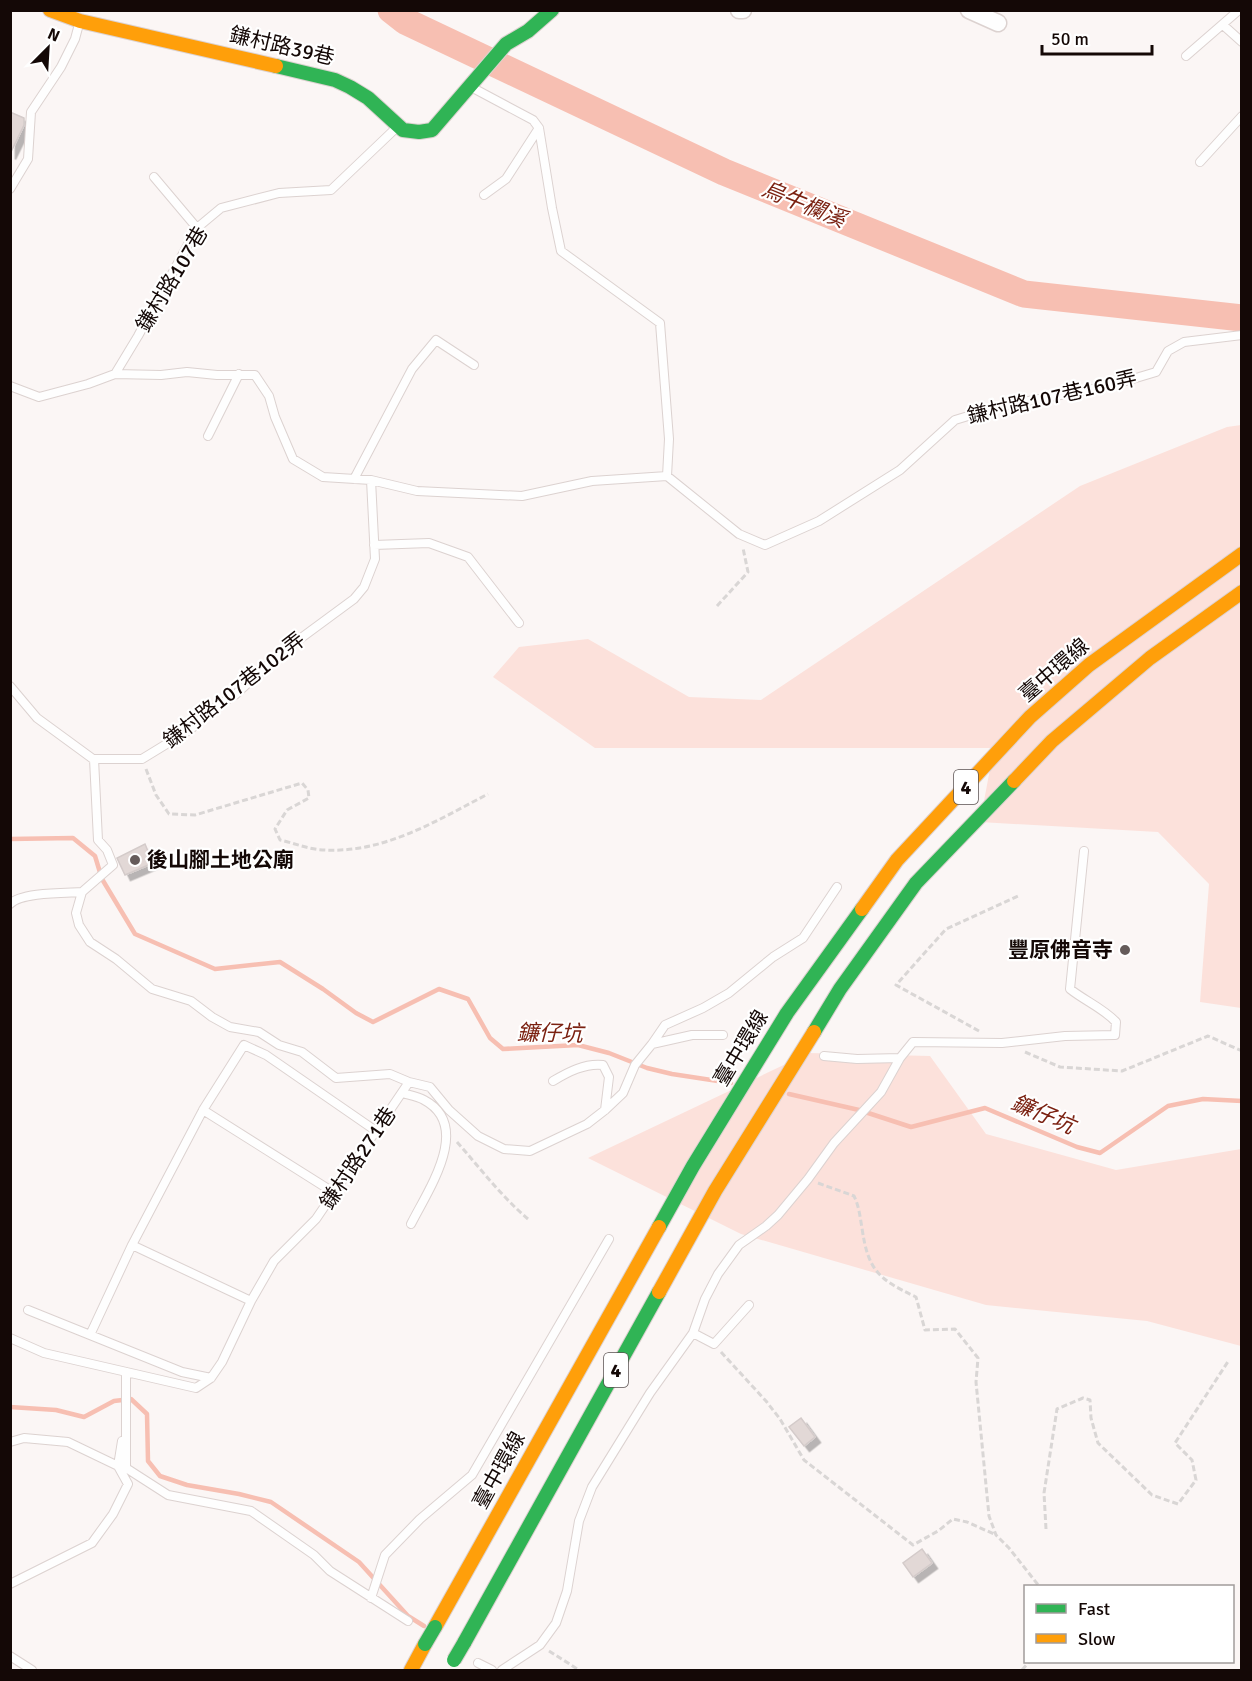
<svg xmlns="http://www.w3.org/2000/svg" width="1252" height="1681" font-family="Signika,'Noto Sans TC',sans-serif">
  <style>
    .green { fill: #fce1db }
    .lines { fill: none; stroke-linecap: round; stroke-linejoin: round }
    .stream { stroke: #f7bfb2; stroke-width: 4.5 }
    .river { stroke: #f7bfb2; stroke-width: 27 }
    .building { fill: #e2d8d6; stroke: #d4cbca; stroke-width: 1.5; filter: url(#shadow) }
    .lane-casing { stroke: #dcd2d0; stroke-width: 10 }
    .street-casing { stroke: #dcd2d0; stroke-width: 19 }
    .fast-casing { stroke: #dcd2d0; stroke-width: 16 }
    .slow-casing { stroke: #dcd2d0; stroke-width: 16 }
    .path { stroke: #d9d6d5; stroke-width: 3; stroke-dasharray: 6 3; stroke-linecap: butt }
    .lane { stroke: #fefefe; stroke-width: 8 }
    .street { stroke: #fefefe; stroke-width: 16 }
    .fast { stroke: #30b455; stroke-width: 14 }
    .slow { stroke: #ff9f0a; stroke-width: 14 }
    .fast-bridge-casing { stroke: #dcd2d0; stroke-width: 16; stroke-linecap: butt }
    .fast-bridge { stroke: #30b455; stroke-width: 14 }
    .poi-dot { fill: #655b5a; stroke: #fff; stroke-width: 2 }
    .labels { text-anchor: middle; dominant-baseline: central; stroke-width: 4.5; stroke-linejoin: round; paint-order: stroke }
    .shield { fill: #fff; stroke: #5a5251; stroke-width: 1.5 }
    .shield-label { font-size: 20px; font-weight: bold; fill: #140806 }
    .street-label { font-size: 21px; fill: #140806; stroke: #fff }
    .poi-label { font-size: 21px; font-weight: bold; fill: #140806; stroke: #fff; text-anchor: start }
    .water-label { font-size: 22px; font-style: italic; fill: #7b2111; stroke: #fff }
  </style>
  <defs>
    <filter id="shadow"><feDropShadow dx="5.5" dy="5.5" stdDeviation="0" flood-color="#0004"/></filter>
  </defs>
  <rect width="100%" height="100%" fill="#fbf6f5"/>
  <!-- green -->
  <path class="green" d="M1241,425V1008L1200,1002L1209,884L1158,832L980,822L994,748H595L493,677L519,647L588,639L689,697L761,700L1080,486L1227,427Z
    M809,1053L930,1056L986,1134L1116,1170L1241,1149V1346L1147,1321L986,1305L741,1234L588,1158Z"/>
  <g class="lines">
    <!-- stream -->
    <path class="stream" d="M10,839L73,838L95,856L102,879L135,934L215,969L280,962L323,989L356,1013L373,1022L439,989L468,999L490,1038L503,1049L578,1045L609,1053L647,1068L672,1074L731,1083
      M789,1094L859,1110L911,1127L985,1108L1077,1147L1100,1153L1168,1106L1203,1099L1242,1101
      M10,1407L56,1410L84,1417L114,1401L131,1399L147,1414L148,1461L160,1476L187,1485L239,1494L271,1502L359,1562L408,1616L424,1626"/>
    <!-- river -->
    <path class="river" d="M391,10L405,21L724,172L1024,294L1242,318"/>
  </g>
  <!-- building -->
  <path class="building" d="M10,112L24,118V125L10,154Z
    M145,844L153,863L125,875L117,858Z
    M801,1418L815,1437L804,1446L789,1427Z
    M922,1549L932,1563L913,1577L903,1563Z"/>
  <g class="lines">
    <defs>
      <path id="lane" d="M1223,25L1242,42
        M1186,56L1239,10
        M473,88L533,120L539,128L552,208L561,251L660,323L669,439L667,476
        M1200,162L1242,116
        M154,177L197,228
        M10,189L28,159L31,112L61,67L75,39L79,24
        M484,195L506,179L539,128
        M115,374L161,375L187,372L217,375H255L269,396L275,417L293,459L323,477L371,480L417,491L522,496L592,481L667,476L739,534L765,545L819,521L900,470L955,420L1001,406L1109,386L1156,372L1168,351L1184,342L1242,335
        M10,386L39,397L88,384L115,374L138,336L197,228L221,208L279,193L331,190L395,129
        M208,436L239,374
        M354,479L412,369L436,340L474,365
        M374,545L429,543L468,557L519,623
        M10,686L37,718L93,759H142L191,729L218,705L235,695L261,671L297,641L354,599L364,587L375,559L371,480
        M94,759L98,840L107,850L113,865L82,892L76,913L79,925L90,942L116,959L152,989L191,1001L212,1017L230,1027L259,1032L279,1045L302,1052L336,1078L390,1074L409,1082
        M10,904C21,892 66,893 82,892
        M652,1044L665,1025L703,1008L729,993L773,957L803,938L837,887
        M824,1056L857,1059L900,1058L913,1042L1002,1043L1065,1036L1115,1035L1116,1022C1103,1008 1085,1001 1070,989L1084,851
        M553,1081C568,1072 585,1063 603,1065L609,1077L605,1110
        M402,1093C409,1095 418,1096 424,1100C473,1126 428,1190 411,1224
        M203,1110L333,1192
        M132,1245L251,1301
        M28,1310L182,1372L211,1378
        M693,1333L714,1344L749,1305
        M90,1335L132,1245L203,1110L244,1045L266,1055L376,1131
        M10,1338L44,1353L196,1388L211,1378L222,1362L251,1301L274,1261L316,1219L409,1082L430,1087L449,1110L478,1136L504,1149L530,1151L587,1124L605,1110L623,1093L635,1065L652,1044L692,1035H723
        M126,1372V1468L168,1495L251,1511L314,1555L330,1571L408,1621
        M10,1442L24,1438L68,1442L118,1466L128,1484L113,1514L92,1543L10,1584
        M118,1466L122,1441
        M371,1598L385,1555L420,1519L472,1475L609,1239
        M10,1656L32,1670
        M478,1663L492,1670
        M502,1670L540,1645L556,1623L567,1591L579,1521L592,1487L650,1393L693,1333L705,1299L718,1274L739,1245L766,1226L778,1215L808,1179L834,1143L881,1092L900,1058"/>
      <path id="street" d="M739,10H743
        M969,10L998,23"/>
      <path id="fast" d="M276,66L335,80L350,87L368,98L403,130L419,132L432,130L506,44L528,31L552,10
        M814,1032L840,989L916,883L1014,781
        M659,1227L693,1166L787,1013L862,909
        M464,1643L659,1292"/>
      <path id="slow" d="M50,10L80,21L276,66
        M1014,781L1052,741L1150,658L1242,592
        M862,909L897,860L1030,717L1089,665L1242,554
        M659,1292L715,1191L814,1032
        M435,1627L659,1227
        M411,1670L425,1644"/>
    </defs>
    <!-- lane casing -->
    <use href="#lane" class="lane-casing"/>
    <!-- street casing -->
    <use href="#street" class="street-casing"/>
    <!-- fast casing -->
    <use href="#fast" class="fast-casing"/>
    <!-- slow casing -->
    <use href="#slow" class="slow-casing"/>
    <!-- path -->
    <path class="path" d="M717,606L748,572L743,548
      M146,769L156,795L169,814L195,815L302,783L308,790L309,798L287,810L275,829L280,840C294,843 310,850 325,850C385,853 436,821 488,794
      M979,1031L896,985L946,929L1018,896
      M1025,1052L1060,1067L1122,1071L1208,1036L1242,1051
      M457,1142C480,1168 501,1196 528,1219
      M818,1183L854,1196C859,1206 860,1217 862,1228C868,1270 878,1279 916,1297L925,1330L955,1329L978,1358L976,1382L989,1516L996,1535L1009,1548L1039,1586
      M721,1352L766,1401L780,1419L804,1460L913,1545L938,1531L953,1519L967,1522L994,1534
      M1046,1529L1044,1493L1057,1409L1083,1398L1090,1400L1091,1418L1098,1443L1152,1495L1178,1504L1196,1480L1192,1460L1175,1443L1229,1360
      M549,1651L579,1670
      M1022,1670L1029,1662"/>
    <!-- lane -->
    <use href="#lane" class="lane"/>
    <!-- street -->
    <use href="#street" class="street"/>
    <!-- fast -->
    <use href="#fast" class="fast"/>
    <!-- slow -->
    <use href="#slow" class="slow"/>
    <defs>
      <path id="fast-bridge" d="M425,1644L435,1627
        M454,1660L464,1643"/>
    </defs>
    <!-- fast-bridge casing -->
    <use href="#fast-bridge" class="fast-bridge-casing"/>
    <!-- fast-bridge -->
    <use href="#fast-bridge" class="fast-bridge"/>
  </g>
  <!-- markers -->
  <g class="poi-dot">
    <circle cx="135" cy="860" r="6"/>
    <circle cx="1125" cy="950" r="6"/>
  </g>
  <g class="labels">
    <!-- shield labels -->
    <g class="shield">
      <rect x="954" y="770" width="24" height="34" rx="4.5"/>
      <rect x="604" y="1353" width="24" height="34" rx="4.5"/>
    </g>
    <g class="shield-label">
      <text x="966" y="787">4</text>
      <text x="616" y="1370">4</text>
    </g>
    <!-- street labels -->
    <g class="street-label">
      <text transform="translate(282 46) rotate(13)">鎌村路39巷</text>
      <text transform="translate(172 279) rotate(-59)">鎌村路107巷</text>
      <text transform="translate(1052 397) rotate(-13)">鎌村路107巷160弄</text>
      <text transform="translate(1054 670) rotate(-41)">臺中環線</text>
      <text transform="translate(234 690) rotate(-38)">鎌村路107巷102弄</text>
      <text transform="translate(741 1048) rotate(-59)">臺中環線</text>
      <text transform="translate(358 1158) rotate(-56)">鎌村路271巷</text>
      <text transform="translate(499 1470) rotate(-61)">臺中環線</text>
    </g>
    <!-- poi labels -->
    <g class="poi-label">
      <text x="147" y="860">後山腳土地公廟</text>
      <text x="1113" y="950" text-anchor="end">豐原佛音寺</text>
    </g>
    <!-- water labels -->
    <g class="water-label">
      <text transform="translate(804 204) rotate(22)">烏牛欄溪</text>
      <text transform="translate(550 1033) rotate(1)">鐮仔坑</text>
      <text transform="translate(1043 1114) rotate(23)">鐮仔坑</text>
    </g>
  </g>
  <!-- border -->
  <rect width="1252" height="1681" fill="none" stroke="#140806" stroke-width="24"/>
  <!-- legend -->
  <rect x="1024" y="1585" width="210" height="78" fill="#ffffff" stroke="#a19c9b" stroke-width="1.5"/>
  <rect x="1036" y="1604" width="30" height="9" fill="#30b455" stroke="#a19c9b" stroke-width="1.5"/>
  <text x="1078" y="1615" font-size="18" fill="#140806">Fast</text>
  <rect x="1036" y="1634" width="30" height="9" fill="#ff9f0a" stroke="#a19c9b" stroke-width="1.5"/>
  <text x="1078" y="1645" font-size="18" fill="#140806">Slow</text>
  <!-- north arrow -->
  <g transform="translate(48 48) rotate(24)" stroke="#ffffff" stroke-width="4.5" paint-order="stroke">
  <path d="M0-4.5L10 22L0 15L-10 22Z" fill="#140806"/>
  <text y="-9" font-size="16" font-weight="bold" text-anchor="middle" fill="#140806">N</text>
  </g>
  <!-- scale -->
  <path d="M1042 45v9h110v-9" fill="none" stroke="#140806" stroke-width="3"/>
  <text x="1051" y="45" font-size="18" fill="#140806" stroke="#ffffff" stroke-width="4.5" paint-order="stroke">50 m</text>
</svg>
